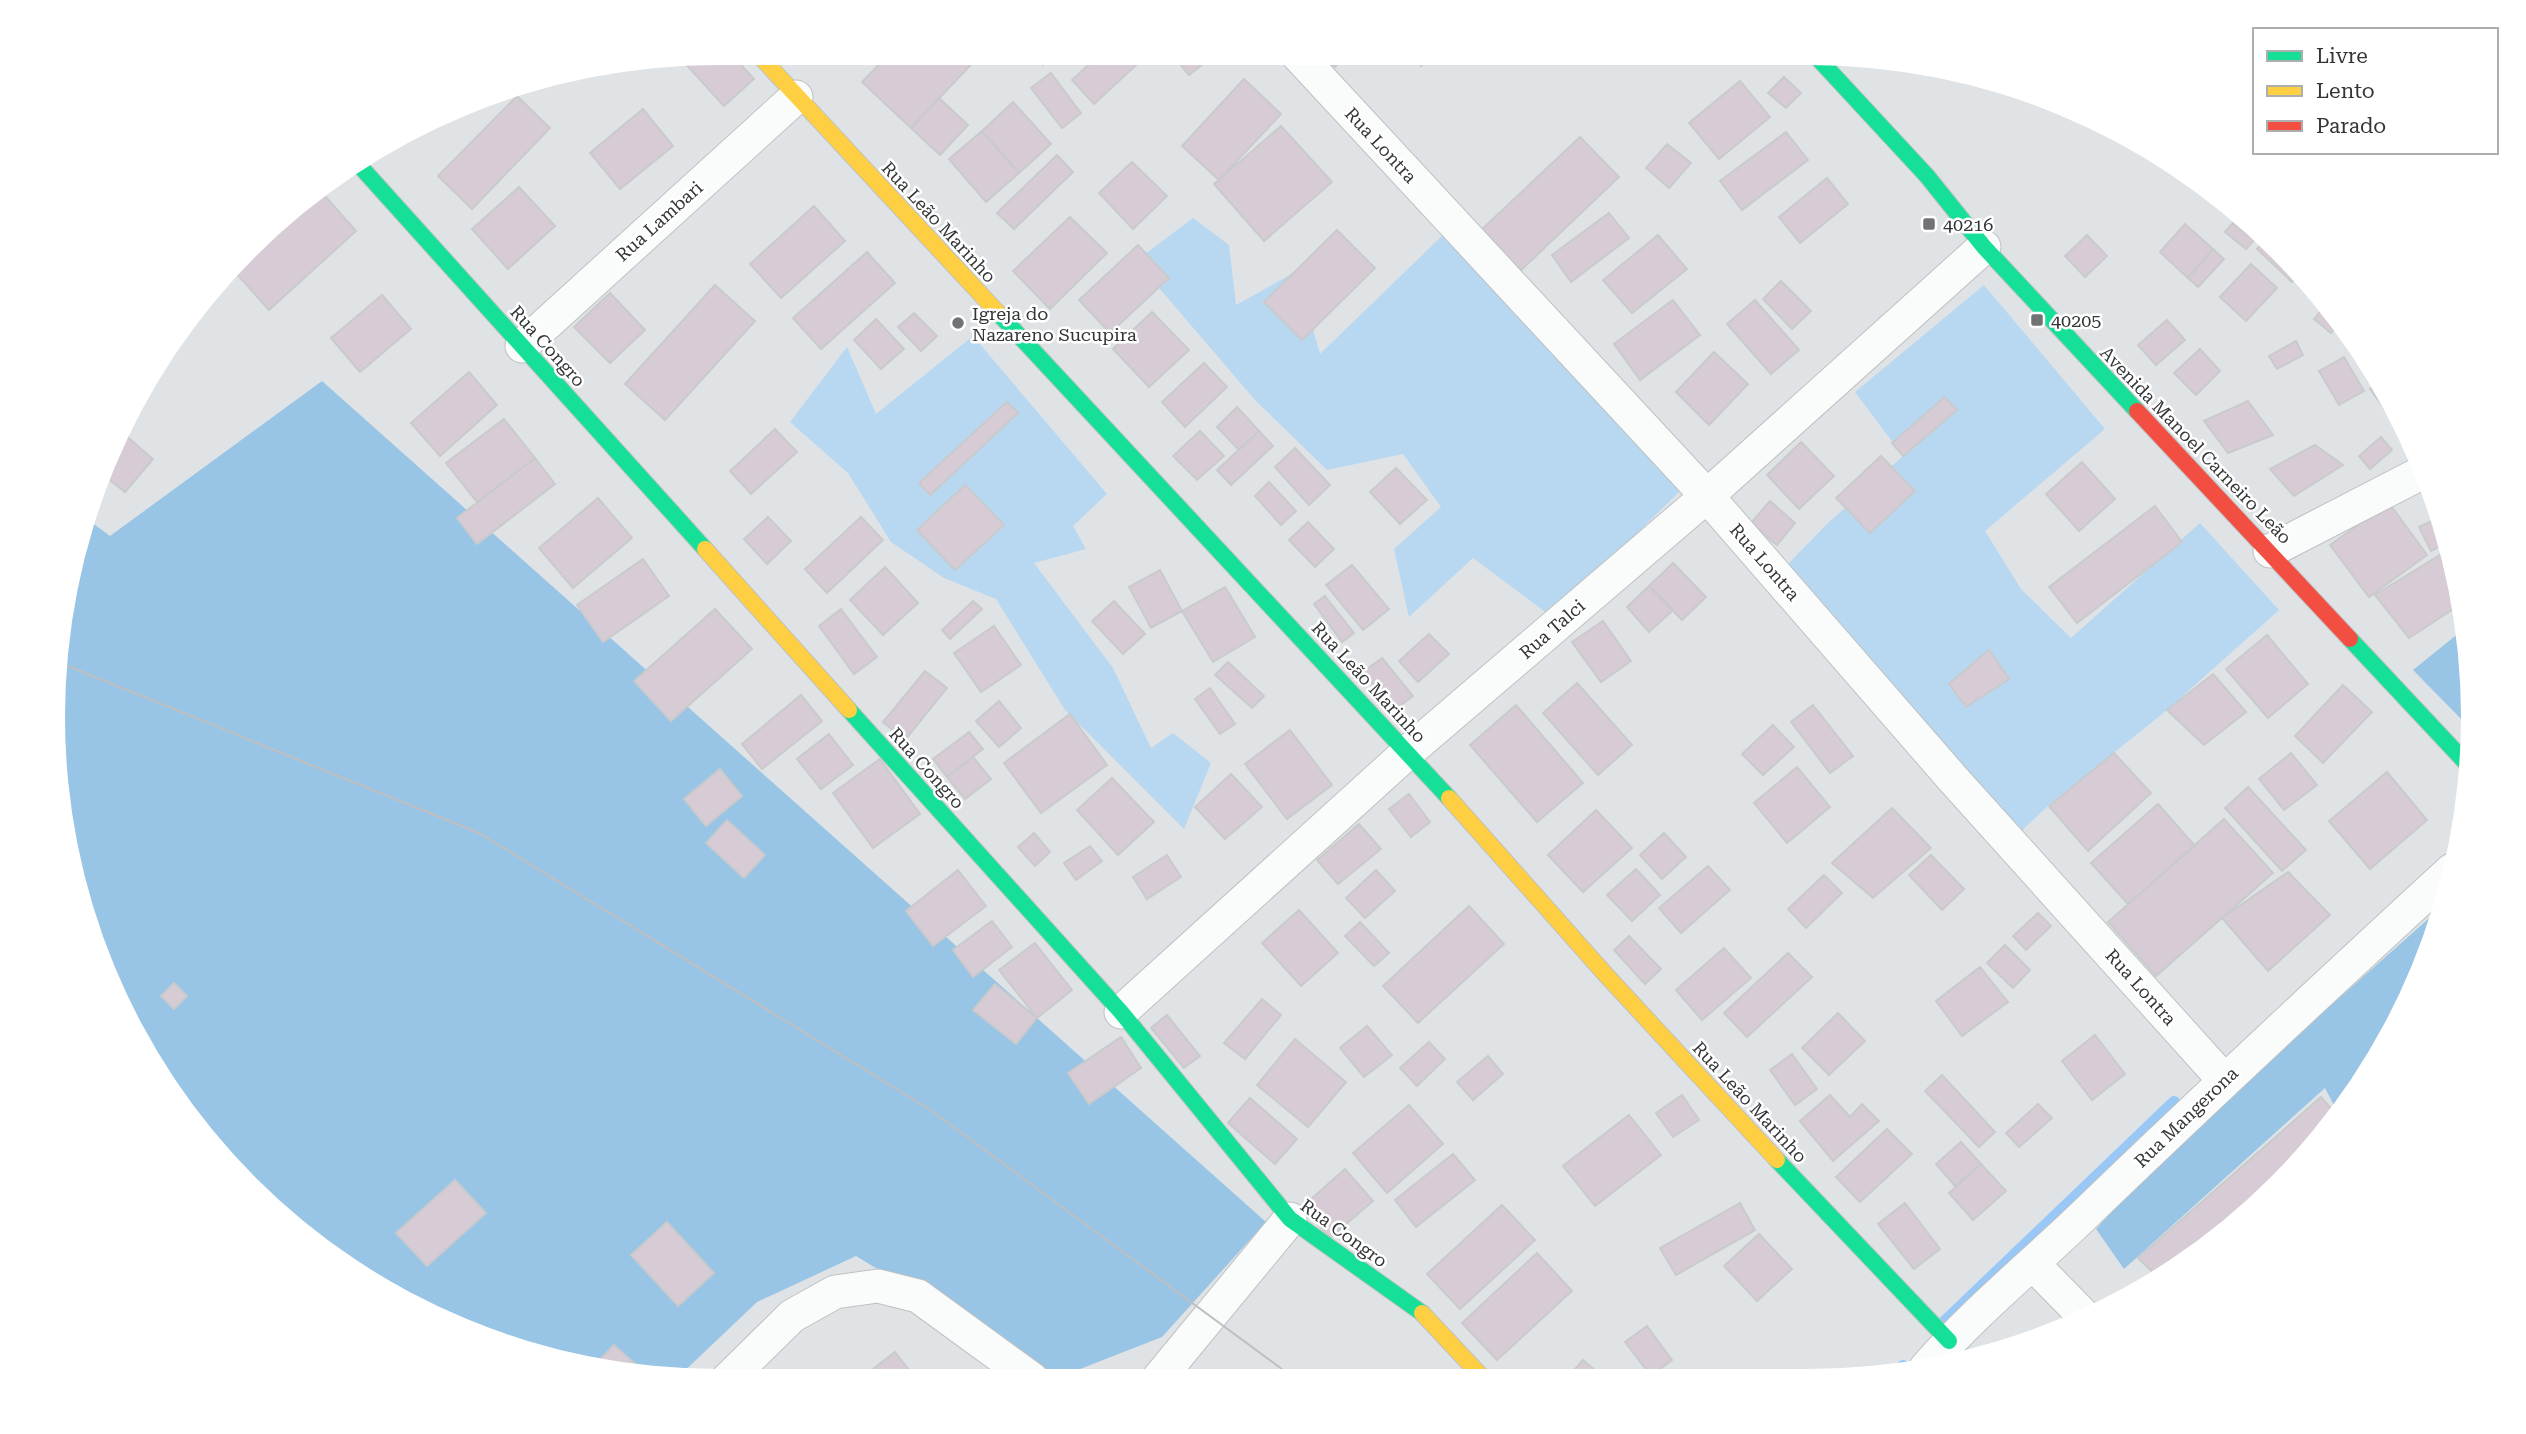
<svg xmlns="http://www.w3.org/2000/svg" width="2526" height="1434" font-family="'Roboto Serif',serif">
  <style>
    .green { fill: #b8d7f1 }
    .forest { fill: #98c4e6 }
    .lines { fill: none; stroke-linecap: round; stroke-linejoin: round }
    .stream { stroke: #99c7f6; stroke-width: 12 }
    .building { fill: #d7ccd5; stroke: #c9cacb; stroke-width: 2 }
    .street-casing { stroke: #bec1c2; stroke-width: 35 }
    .fast-casing { stroke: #bec1c2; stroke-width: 18 }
    .slow-casing { stroke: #bec1c2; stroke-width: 18 }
    .jam-casing { stroke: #bec1c2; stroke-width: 18 }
    .street { stroke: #fafbfb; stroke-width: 33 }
    .fast { stroke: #16e098; stroke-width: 16 }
    .slow { stroke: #ffcf43; stroke-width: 16 }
    .jam { stroke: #f24e42; stroke-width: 16 }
    .tram { stroke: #bfbfc0; stroke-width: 2 }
    .poi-dot { fill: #707274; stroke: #fff; stroke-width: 2.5 }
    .labels { text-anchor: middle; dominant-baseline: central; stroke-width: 5; stroke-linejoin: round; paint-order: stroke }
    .street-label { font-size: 18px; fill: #333537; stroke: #fff }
    .poi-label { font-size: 18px; fill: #333537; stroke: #fff; text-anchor: start }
  </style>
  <rect width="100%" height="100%" fill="#e0e3e5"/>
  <!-- green -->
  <path class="green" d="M1193,218L1229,245L1236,305L1297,271L1320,354L1444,234L1682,489L1552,617L1473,558L1409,617L1394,549L1441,507L1403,454L1327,470L1255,400L1136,261Z
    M1984,285L2105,429L1985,531L2021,589L2071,638L2200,523L2279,610L2167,710L2049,805L2015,837L1788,564L1828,523L1903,456L1855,392Z
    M973,336L1107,494L1073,526L1086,549L1034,563L1113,668L1151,748L1173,733L1211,763L1184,829L1065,710L996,599L944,578L891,542L848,473L790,422L847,347L876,414Z"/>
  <!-- forest -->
  <path class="forest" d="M322,381L1266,1222L1162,1337L1057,1378L856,1256L757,1302L675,1380L545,1359L384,1292L217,1155L103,971L54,760L75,545L87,519L110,536Z
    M2465,628L2472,674L2470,728L2413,670Z
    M2444,905C2432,956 2405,1001 2381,1047L2383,1051L2337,1111L2325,1088L2124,1269L2096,1229L2244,1064L2337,1000Z"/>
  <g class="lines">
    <!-- stream -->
    <path class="stream" d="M1939,1327L2174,1102
      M1893,1376L1903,1366"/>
  </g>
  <!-- building -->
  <path class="building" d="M717,52L730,53L754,79L724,106L681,59Z
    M890,53H982L911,128L862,82Z
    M1032,53H1057L1043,65Z
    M1101,53L1148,54L1094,104L1072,80Z
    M1171,53H1217L1189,75Z
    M1321,53H1349L1335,67Z
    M1409,53H1435L1421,66Z
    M1051,73L1081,113L1062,128L1031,88Z
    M1784,77L1801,93L1786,108L1768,93Z
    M1244,79L1281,114L1219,180L1182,146Z
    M1740,81L1770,117L1719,159L1689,123Z
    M517,96L550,128L472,209L438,176Z
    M939,98L968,125L940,155L911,128Z
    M1013,102L1051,144L1019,173L982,131Z
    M643,109L673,146L620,189L590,153Z
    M1281,126L1332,182L1264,241L1214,184Z
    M982,131L1019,173L986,202L949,159Z
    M1786,132L1808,160L1742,210L1720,181Z
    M1580,137L1619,177L1518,273L1479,232Z
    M1667,144L1691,163L1669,188L1646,168Z
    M1057,155L1073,172L1014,229L997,213Z
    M1132,162L1167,196L1133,229L1099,193Z
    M1827,178L1848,204L1800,243L1779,217Z
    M317,187L356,231L269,310L235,272Z
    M519,187L555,226L508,269L472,229Z
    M814,206L845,241L781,298L750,264Z
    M1609,213L1629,238L1571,282L1552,255Z
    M1070,217L1107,253L1050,309L1013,271Z
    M2233,223L2254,240L2246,249L2225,232Z
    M2185,224L2213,249L2188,278L2160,252Z
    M1337,230L1375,268L1302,340L1264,302Z
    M1658,235L1687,269L1632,313L1603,280Z
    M2087,235L2107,256L2085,277L2065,256Z
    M2267,239L2300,274L2292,282L2257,249Z
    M1138,245L1169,278L1110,333L1079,300Z
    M2213,249L2224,259L2198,287L2188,278Z
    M867,252L895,283L821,349L793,318Z
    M2251,264L2277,288L2246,321L2220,297Z
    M1781,281L1811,311L1792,329L1763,299Z
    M715,285L755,321L665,420L625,384Z
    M610,293L645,330L610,363L574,327Z
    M382,295L411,329L360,372L331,338Z
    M1673,300L1700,335L1640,380L1614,344Z
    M1755,300L1799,350L1771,374L1727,324Z
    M2327,303L2341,320L2331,333L2314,319Z
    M1152,312L1189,350L1149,387L1113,349Z
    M914,313L937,336L921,351L898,327Z
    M876,319L904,349L881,369L854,340Z
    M2167,320L2185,340L2156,365L2138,345Z
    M2296,341L2303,355L2277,369L2269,356Z
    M2200,349L2220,371L2196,395L2174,373Z
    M1714,352L1748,384L1709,425L1676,392Z
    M2344,357L2364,391L2339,405L2319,371Z
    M1204,363L1227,387L1185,427L1162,402Z
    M469,372L497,405L440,456L411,423Z
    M2381,384L2405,423L2411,445L2370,389Z
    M1945,397L1957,410L1903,456L1892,443Z
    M2248,401L2273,435L2228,453L2204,421Z
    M1007,402L1018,413L930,495L919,483Z
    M1237,407L1259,431L1239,450L1217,427Z
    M504,419L535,458L477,502L446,463Z
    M775,429L797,452L751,494L730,471Z
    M1200,431L1224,456L1197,480L1173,456Z
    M1259,431L1273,446L1231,485L1217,470Z
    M125,435L153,459L125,492L106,477Z
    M2381,437L2392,450L2370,469L2359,456Z
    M1801,442L1834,476L1799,509L1767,475Z
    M2315,445L2343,465L2294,496L2270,469Z
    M1295,448L1330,485L1309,505L1275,467Z
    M1881,456L1915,491L1870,533L1836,498Z
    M535,458L555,484L477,544L457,518Z
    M2082,462L2115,499L2079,531L2046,494Z
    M1396,468L1427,500L1400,524L1370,492Z
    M1269,482L1296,511L1281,525L1255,496Z
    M965,485L1004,525L955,570L917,530Z
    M598,498L632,538L573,588L539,548Z
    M1770,501L1795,523L1777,545L1751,523Z
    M2389,503L2427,555L2369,597L2330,545Z
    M2155,506L2182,542L2077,623L2049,587Z
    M768,517L791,541L767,564L744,539Z
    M861,517L883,540L827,593L805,569Z
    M2440,517L2449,541L2431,551L2419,527Z
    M1308,522L1334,549L1315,567L1289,540Z
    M2451,548L2461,604L2409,638L2375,595Z
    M643,559L669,596L603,642L577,605Z
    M1673,563L1706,597L1682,620L1649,586Z
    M1352,565L1389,609L1363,630L1326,585Z
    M885,567L918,603L883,635L850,600Z
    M1160,570L1182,611L1151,628L1129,587Z
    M1649,586L1673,610L1649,632L1627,607Z
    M1225,587L1255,637L1213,662L1182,611Z
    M1325,596L1354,633L1342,642L1314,604Z
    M973,601L982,609L950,639L942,630Z
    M1114,601L1145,634L1123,654L1092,621Z
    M715,609L752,649L671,721L634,681Z
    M841,609L877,657L854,674L819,626Z
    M1603,621L1631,661L1601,682L1572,642Z
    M994,626L1021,665L981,692L954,653Z
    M1429,634L1449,654L1418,682L1399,661Z
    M2267,635L2308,684L2268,718L2226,669Z
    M1989,650L2009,679L1966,707L1949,684Z
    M1382,658L1413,696L1394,710L1363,672Z
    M1228,662L1264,696L1252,708L1215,675Z
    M925,671L947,688L905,740L883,722Z
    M2213,674L2246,712L2204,745L2167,710Z
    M1577,683L1632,745L1598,775L1543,713Z
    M2343,685L2372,712L2323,763L2295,736Z
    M1210,688L1235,724L1220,734L1195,699Z
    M801,695L822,721L762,769L742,744Z
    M999,701L1021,728L999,747L976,721Z
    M1516,705L1583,783L1537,822L1470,745Z
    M1813,705L1853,756L1830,773L1791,722Z
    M1070,714L1107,765L1041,813L1004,763Z
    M1773,725L1794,747L1763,775L1742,754Z
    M1290,730L1332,785L1287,819L1245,764Z
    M969,732L983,749L947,777L933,759Z
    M829,734L853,765L821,789L797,759Z
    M2114,753L2151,793L2088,851L2049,806Z
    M2291,753L2317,785L2284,810L2259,779Z
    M973,757L991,779L965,799L947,777Z
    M880,759L920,814L873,848L833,793Z
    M1797,767L1830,807L1787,843L1754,803Z
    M720,769L742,796L706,826L684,799Z
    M2387,772L2427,820L2370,869L2329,821Z
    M1231,774L1262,807L1225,839L1195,807Z
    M1112,778L1154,822L1118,855L1077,810Z
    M2248,787L2306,850L2282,871L2225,808Z
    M1409,794L1430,822L1411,837L1389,809Z
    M2158,804L2195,846L2128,904L2091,863Z
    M1892,808L1931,848L1873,898L1832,863Z
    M1596,810L1632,848L1583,892L1548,855Z
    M2224,819L2273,873L2156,976L2108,922Z
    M727,820L765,855L744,878L706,843Z
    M1359,824L1381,849L1338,884L1317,860Z
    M1034,833L1050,852L1035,866L1018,847Z
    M1664,833L1686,857L1662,879L1640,855Z
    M1090,846L1102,861L1076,880L1064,863Z
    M1167,855L1181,877L1147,899L1133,877Z
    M1931,855L1964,889L1942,910L1909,875Z
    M1708,866L1730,890L1681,933L1659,908Z
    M1636,869L1660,895L1632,921L1607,895Z
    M958,870L986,906L933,946L906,911Z
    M1376,870L1395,891L1365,918L1346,898Z
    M2288,872L2330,915L2268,971L2222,918Z
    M1824,875L1842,893L1806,928L1788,909Z
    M1469,906L1504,944L1418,1023L1383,986Z
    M1299,910L1338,953L1301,986L1262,943Z
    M2038,913L2051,926L2026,950L2013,936Z
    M992,921L1012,947L973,977L953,950Z
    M1360,922L1389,953L1374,966L1345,936Z
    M1629,936L1661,969L1645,984L1614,950Z
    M1035,943L1072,990L1037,1018L999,970Z
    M2005,945L2030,970L2013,988L1987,963Z
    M1724,948L1751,978L1702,1020L1676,990Z
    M1788,953L1812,977L1747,1037L1724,1013Z
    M1980,967L2008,1002L1962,1036L1936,1001Z
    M174,983L187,996L174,1009L161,996Z
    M995,984L1037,1018L1016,1044L973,1010Z
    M1262,999L1281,1015L1245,1059L1224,1043Z
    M1838,1013L1865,1041L1829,1075L1802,1048Z
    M1167,1015L1200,1056L1184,1068L1151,1028Z
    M1367,1026L1392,1055L1364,1077L1340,1048Z
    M2095,1035L2125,1074L2092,1100L2062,1061Z
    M1121,1037L1141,1068L1089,1104L1068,1073Z
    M1295,1039L1346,1082L1308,1127L1257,1085Z
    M1429,1042L1445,1059L1417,1086L1400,1068Z
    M1792,1054L1817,1089L1795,1105L1770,1070Z
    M1488,1056L1503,1074L1473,1100L1457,1082Z
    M1942,1075L1995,1132L1979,1147L1925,1091Z
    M1682,1095L1699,1120L1673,1137L1656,1113Z
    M1830,1095L1850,1117L1862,1104L1879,1121L1833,1161L1800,1121Z
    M2321,1097L2335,1113L2279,1187L2178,1270L2160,1279L2138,1258Z
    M1250,1098L1297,1139L1275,1164L1228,1123Z
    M2038,1104L2052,1118L2019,1147L2006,1133Z
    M1409,1105L1443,1144L1387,1193L1353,1153Z
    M1629,1115L1661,1155L1595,1206L1563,1166Z
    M1887,1129L1912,1154L1860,1202L1836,1177Z
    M1961,1142L1981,1164L1955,1186L1936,1164Z
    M1453,1154L1475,1180L1416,1227L1395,1200Z
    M1981,1164L2006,1191L1973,1220L1949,1193Z
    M1345,1169L1373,1201L1330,1238L1302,1207Z
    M455,1180L486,1213L427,1266L396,1233Z
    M1740,1203L1755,1230L1676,1275L1660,1248Z
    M1905,1203L1940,1249L1914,1269L1878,1224Z
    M1502,1205L1535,1240L1460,1309L1427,1274Z
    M667,1222L714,1273L678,1306L631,1255Z
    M1759,1234L1792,1269L1757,1301L1724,1266Z
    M1537,1253L1572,1291L1497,1360L1462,1323Z
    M1647,1326L1672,1360L1651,1376L1625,1342Z
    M614,1345L645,1373L643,1375L593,1367Z
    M895,1352L916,1379H860Z
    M1583,1360L1603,1377H1568Z"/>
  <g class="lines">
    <defs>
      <path id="street" d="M1296,53L1707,496L1953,779L2224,1080
        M522,346L796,97
        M2270,551L2423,472
        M1121,1012L1408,752L1707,496L1984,247
        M2033,1264L2084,1316
        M1925,1369C1972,1314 2029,1268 2081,1218C2203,1100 2327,985 2452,870
        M1159,1378L1290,1219
        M727,1380L792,1316L835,1292L878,1286L918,1296L1032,1379"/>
      <path id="fast" d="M1814,54L1927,176L1984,247L2137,411
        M359,165L705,549
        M999,314L1449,798
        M2350,639L2469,766
        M849,710L1121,1012L1290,1219L1422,1313
        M1777,1160L1949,1341"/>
      <path id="slow" d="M757,53L999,314
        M705,549L849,710
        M1449,798L1606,975L1777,1160
        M1422,1313L1482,1377"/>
      <path id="jam" d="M2137,411L2350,639"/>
    </defs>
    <!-- street casing -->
    <use href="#street" class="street-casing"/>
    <!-- fast casing -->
    <use href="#fast" class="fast-casing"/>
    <!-- slow casing -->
    <use href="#slow" class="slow-casing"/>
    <!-- jam casing -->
    <use href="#jam" class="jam-casing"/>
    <!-- street -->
    <use href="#street" class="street"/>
    <!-- fast -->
    <use href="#fast" class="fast"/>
    <!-- slow -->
    <use href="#slow" class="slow"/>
    <!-- jam -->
    <use href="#jam" class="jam"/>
    <!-- tram -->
    <path class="tram" d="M63,664L481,834L929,1109L1294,1378"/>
  </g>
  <!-- markers -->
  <g class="poi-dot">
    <rect x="1922" y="217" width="14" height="14" rx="3.5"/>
    <rect x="2030" y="313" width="14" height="14" rx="3.5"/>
    <circle cx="958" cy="323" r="7"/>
  </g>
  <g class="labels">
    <!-- street labels -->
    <g class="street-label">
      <text transform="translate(1381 145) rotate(47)">Rua Lontra</text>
      <text transform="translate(659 221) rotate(-42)">Rua Lambari</text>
      <text transform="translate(939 222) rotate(47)">Rua Leão Marinho</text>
      <text transform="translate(548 346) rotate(48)">Rua Congro</text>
      <text transform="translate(2196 445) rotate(46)">Avenida Manoel Carneiro Leão</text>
      <text transform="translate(1765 562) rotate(49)">Rua Lontra</text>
      <text transform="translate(1552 629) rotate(-41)">Rua Talci</text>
      <text transform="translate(1369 682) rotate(47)">Rua Leão Marinho</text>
      <text transform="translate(927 768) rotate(48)">Rua Congro</text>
      <text transform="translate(2141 987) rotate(48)">Rua Lontra</text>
      <text transform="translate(1750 1102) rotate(47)">Rua Leão Marinho</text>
      <text transform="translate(2186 1117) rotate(-44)">Rua Mangerona</text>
      <text transform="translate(1344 1233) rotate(36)">Rua Congro</text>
    </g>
    <!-- poi labels -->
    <g class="poi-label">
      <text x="1943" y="224">40216</text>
      <text x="972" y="313">Igreja do<tspan x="972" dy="21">Nazareno Sucupira</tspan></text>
      <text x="2051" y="320">40205</text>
    </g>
  </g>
  <!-- crop -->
  <path d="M0 0H2526V1434H0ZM717 65H1809A652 652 0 0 1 2461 717V717A652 652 0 0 1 1809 1369H717A652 652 0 0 1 65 717V717A652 652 0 0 1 717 65Z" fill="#fff" fill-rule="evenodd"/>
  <!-- legend -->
  <rect x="2253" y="28" width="245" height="126" fill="#ffffff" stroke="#adaeaf" stroke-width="2"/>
  <rect x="2267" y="51" width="35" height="10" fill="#16e098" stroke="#adaeaf" stroke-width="2"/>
  <text x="2316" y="63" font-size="21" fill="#333537">Livre</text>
  <rect x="2267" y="86" width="35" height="10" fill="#ffcf43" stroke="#adaeaf" stroke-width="2"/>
  <text x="2316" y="98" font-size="21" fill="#333537">Lento</text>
  <rect x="2267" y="121" width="35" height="10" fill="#f24e42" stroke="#adaeaf" stroke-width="2"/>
  <text x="2316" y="133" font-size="21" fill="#333537">Parado</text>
</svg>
